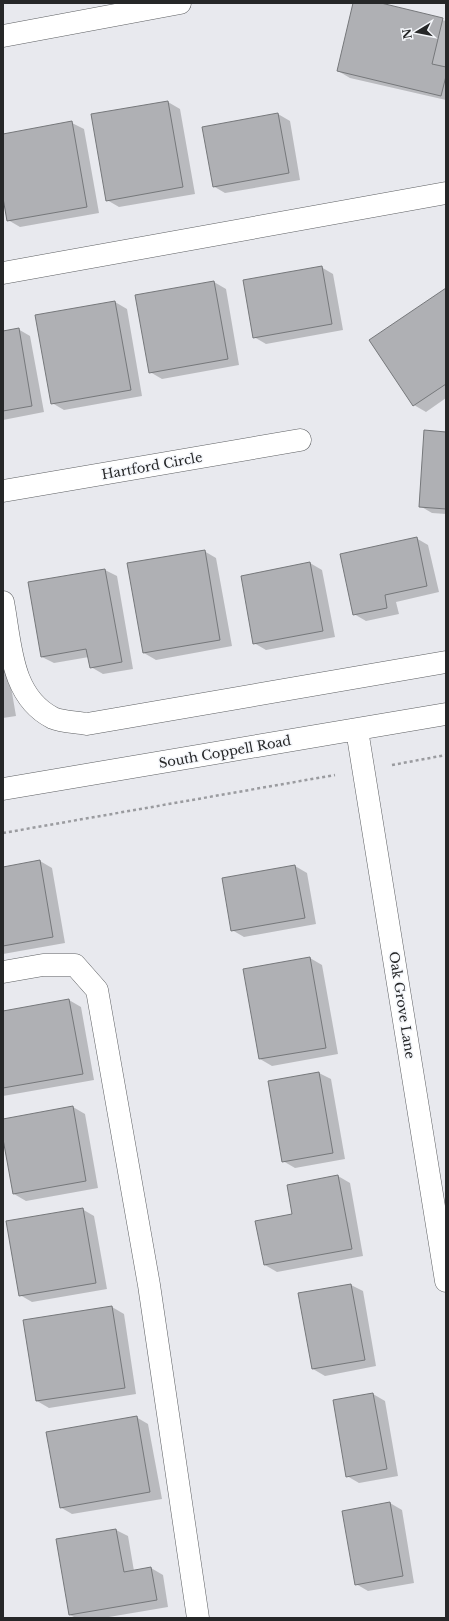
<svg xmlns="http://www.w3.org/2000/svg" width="449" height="1621" font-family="'Libre Baskerville',serif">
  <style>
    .shadow { fill: #0003 }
    .building { fill: #afb0b4; stroke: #76787b }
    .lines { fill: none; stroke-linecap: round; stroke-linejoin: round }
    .minor-casing { stroke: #5e6063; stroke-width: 23 }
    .path { stroke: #9a9b9f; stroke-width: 2.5; stroke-dasharray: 3 3; stroke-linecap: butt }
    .minor { stroke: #fff; stroke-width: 22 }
    .labels { text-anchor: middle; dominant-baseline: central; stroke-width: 3; stroke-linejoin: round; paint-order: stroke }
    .street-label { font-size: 13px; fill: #262728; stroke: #f5f7fb }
  </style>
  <rect width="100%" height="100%" fill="#e8e9ee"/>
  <!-- shadow -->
  <path class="shadow" d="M354,3H376L446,21V100L350,78L338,71Z
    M168,102L180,109L195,194L119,207L107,200Z
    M278,114L290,121L300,180L225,193L213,186Z
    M72,123L84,129L99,213L20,227L8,220L3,192V135Z
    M321,267L333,274L343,330L266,344L254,337Z
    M214,282L226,289L239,365L162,379L150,372Z
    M446,289V398L426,412L414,405L370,341Z
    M115,302L127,309L142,396L64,410L52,403Z
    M18,329L30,336L44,412L3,420V332Z
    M446,433V514L432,513L420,506Z
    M416,538L428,545L439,592L396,602L399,614L366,621L354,614Z
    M204,551L216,558L232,646L156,660L144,653Z
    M310,563L322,570L335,637L266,650L254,643Z
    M105,570L117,576L133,669L103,674L91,667L89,657L54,663L42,657L29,583Z
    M3,640L16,716L3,718Z
    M40,861L52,868L65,943L3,954V868Z
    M295,866L307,873L316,924L244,937L232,930L223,878Z
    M310,958L322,965L338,1054L272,1066L260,1059Z
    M69,1000L81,1007L94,1080L3,1096V1012Z
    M319,1073L331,1079L345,1159L295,1168L283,1161Z
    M73,1107L85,1114L98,1188L26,1201L14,1194L3,1134V1120Z
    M338,1176L350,1183L363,1256L277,1272L265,1265Z
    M82,1209L94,1216L107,1289L32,1302L20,1295Z
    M351,1285L363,1291L376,1366L325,1376L313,1369L300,1294Z
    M112,1307L124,1314L136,1394L49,1408L37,1401Z
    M373,1394L385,1401L398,1476L359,1483L347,1476L334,1401Z
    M136,1417L148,1424L162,1499L72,1514L60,1507Z
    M390,1503L402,1510L414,1583L368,1591L356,1584Z
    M116,1530L128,1536L134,1571L151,1568L163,1575L168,1607L103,1618H76L70,1615L57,1540Z"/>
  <!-- building -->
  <path class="building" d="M353,3H381L443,18L432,64L446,67V76L441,96L337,71Z
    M168,101L183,187L106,201L91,114Z
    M278,113L289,173L213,187L202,127Z
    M72,121L87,207L7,221L3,198V134Z
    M322,266L332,324L253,338L243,280Z
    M214,281L228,359L149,373L135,295Z
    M446,288V384L413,406L369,340Z
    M115,301L131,390L51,404L35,315Z
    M19,328L32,406L3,411V331Z
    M424,430L446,432V509L419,507Z
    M417,537L427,586L385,595L387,608L353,615L340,554Z
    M205,550L220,640L143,653L127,563Z
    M310,562L323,631L253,644L241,576Z
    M105,569L122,662L90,668L86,649L41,657L28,582Z
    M40,860L53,937L3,946V867Z
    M295,865L305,918L231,931L222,878Z
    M310,957L326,1048L259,1059L243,969Z
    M69,999L83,1074L3,1088V1011Z
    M319,1072L333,1153L282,1162L268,1081Z
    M73,1106L86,1181L13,1194L3,1139V1119Z
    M338,1175L352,1249L264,1265L255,1221L292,1214L287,1185Z
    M83,1208L96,1283L19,1296L6,1221Z
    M351,1284L365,1360L312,1369L298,1293Z
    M112,1306L125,1388L36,1401L23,1320Z
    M373,1393L387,1469L346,1477L333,1400Z
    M137,1416L150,1492L60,1508L46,1432Z
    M390,1502L403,1576L355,1585L342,1511Z
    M116,1529L124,1572L151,1567L157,1600L69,1615L56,1539Z"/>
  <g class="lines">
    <defs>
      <path id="minor" d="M3,36L180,3
        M3,273L446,193
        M3,491L300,440
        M3,602C11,643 10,696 53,718C62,722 77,722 87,724L446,662
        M357,730L446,1281
        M3,789L446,714
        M3,972L43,965H75L97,990L149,1285L198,1618"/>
    </defs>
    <!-- minor casing -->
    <use href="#minor" class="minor-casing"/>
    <!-- path -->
    <path class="path" d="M392,765L446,755
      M3,833L335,775"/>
    <!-- minor -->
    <use href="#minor" class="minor"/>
  </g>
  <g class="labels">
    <!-- street labels -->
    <g class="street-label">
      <text transform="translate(152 466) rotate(-10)">Hartford Circle</text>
      <text transform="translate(225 752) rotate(-10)">South Coppell Road</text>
      <text transform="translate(402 1005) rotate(81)">Oak Grove Lane</text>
    </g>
  </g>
  <!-- border -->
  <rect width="449" height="1621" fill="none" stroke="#262728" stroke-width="8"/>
  <!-- north arrow -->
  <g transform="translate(417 32) rotate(260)" stroke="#f5f7fb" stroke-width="3" paint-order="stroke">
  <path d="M0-3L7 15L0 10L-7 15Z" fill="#262728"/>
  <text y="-6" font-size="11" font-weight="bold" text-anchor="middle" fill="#262728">N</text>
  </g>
</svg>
